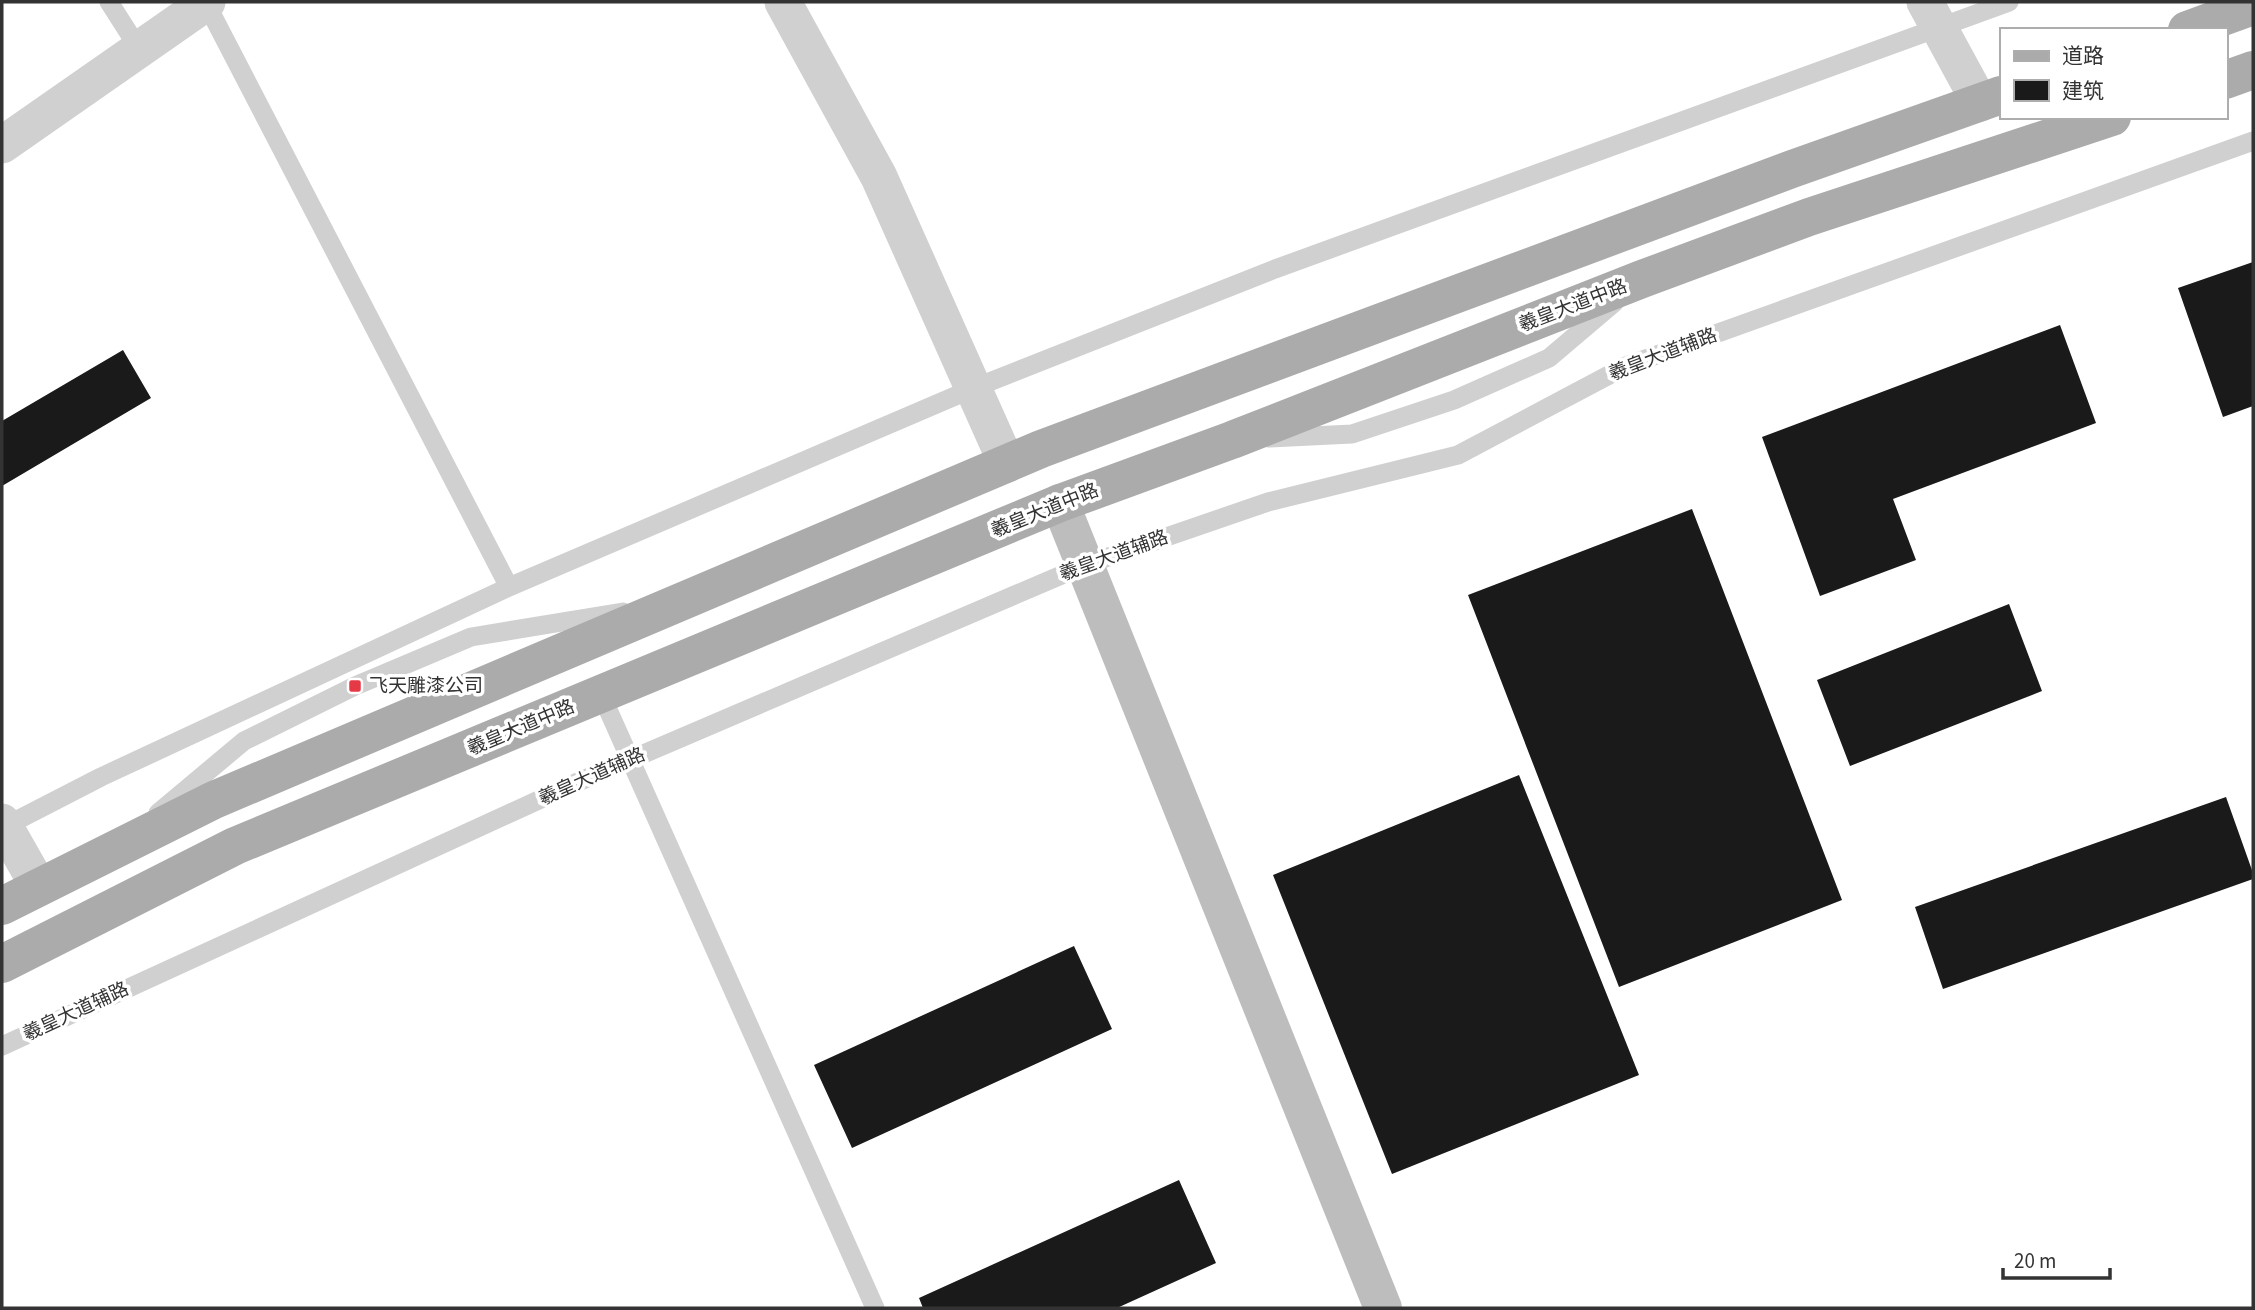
<svg xmlns="http://www.w3.org/2000/svg" width="2255" height="1310" font-family="'Source Sans 3','Noto Sans SC',sans-serif">
  <style>
    .building { fill: #1a1a1a }
    .lines { fill: none; stroke-linecap: round; stroke-linejoin: round }
    .lane { stroke: #d0d0d0; stroke-width: 19 }
    .street { stroke: #d0d0d0; stroke-width: 37 }
    .secondary { stroke: #bdbdbd; stroke-width: 38 }
    .primary { stroke: #ababab; stroke-width: 38 }
    .poi-dot { fill: #e63946; stroke: #fff; stroke-width: 2.5 }
    .labels { text-anchor: middle; dominant-baseline: central; stroke-width: 7; stroke-linejoin: round; paint-order: stroke }
    .street-label { font-size: 19px; fill: #333; stroke: #fff }
    .poi-label { font-size: 19px; fill: #333; stroke: #fff; text-anchor: start }
  </style>
  <rect width="100%" height="100%" fill="#fff"/>
  <!-- building -->
  <path class="building" d="M2253,262V406L2223,417L2178,288Z
    M2060,325L2096,423L1893,499L1916,560L1820,596L1762,437Z
    M123,350L151,398L2,486V421Z
    M1692,509L1842,900L1619,987L1468,595Z
    M2009,604L2042,691L1850,766L1817,680Z
    M1519,775L1639,1075L1392,1174L1273,875Z
    M2226,797L2253,873V879L1943,989L1915,907Z
    M1074,946L1112,1029L852,1148L814,1065Z
    M1179,1180L1216,1263L1117,1308H923L919,1298Z"/>
  <g class="lines">
    <!-- lane -->
    <path class="lane" d="M109,2L139,49
      M206,3L509,587
      M1268,438L1352,434L1454,400L1549,358L1615,302
      M601,694L875,1308
      M158,813L244,741L355,686L471,637L623,612
      M2,828L101,777L509,587L974,388L1275,269L2009,2
      M2,1046L578,782L1085,565L1268,502L1458,455L1626,366L2253,141"/>
    <!-- street -->
    <path class="street" d="M783,2L879,177L1007,464
      M1925,2L1980,103
      M2,145L207,2
      M2,822L39,887"/>
    <!-- secondary -->
    <path class="secondary" d="M1060,503L1383,1308"/>
    <!-- primary -->
    <path class="primary" d="M2187,30L2253,6
      M2225,80L2253,70
      M2,906L214,800L1041,449L1792,169L2001,95
      M2,964L235,846L1060,503L1232,440L1642,279L1809,217L2112,117"/>
  </g>
  <!-- markers -->
  <rect class="poi-dot" x="348" y="679" width="14" height="14" rx="3.5"/>
  <g class="labels">
    <!-- street labels -->
    <g class="street-label">
      <text transform="translate(1573 306) rotate(-21)">羲皇大道中路</text>
      <text transform="translate(1663 355) rotate(-21)">羲皇大道辅路</text>
      <text transform="translate(1045 511) rotate(-22)">羲皇大道中路</text>
      <text transform="translate(1114 556) rotate(-20)">羲皇大道辅路</text>
      <text transform="translate(521 728) rotate(-23)">羲皇大道中路</text>
      <text transform="translate(592 777) rotate(-24)">羲皇大道辅路</text>
      <text transform="translate(76 1012) rotate(-25)">羲皇大道辅路</text>
    </g>
    <!-- poi labels -->
    <g class="poi-label">
      <text x="369" y="686">飞天雕漆公司</text>
    </g>
  </g>
  <!-- border -->
  <rect width="2255" height="1310" fill="none" stroke="#333333" stroke-width="7"/>
  <!-- legend -->
  <rect x="2000" y="28" width="228" height="91" fill="#ffffff" stroke="#adadad" stroke-width="2"/>
  <rect x="2014" y="51" width="35" height="10" fill="#ababab" stroke="#adadad" stroke-width="2"/>
  <text x="2062" y="63" font-size="21" fill="#333333">道路</text>
  <rect x="2014" y="80" width="35" height="21" fill="#1a1a1a" stroke="#adadad" stroke-width="2"/>
  <text x="2062" y="98" font-size="21" fill="#333333">建筑</text>
  <!-- scale -->
  <path d="M2003 1268v10h107v-10" fill="none" stroke="#333333" stroke-width="3.5"/>
  <text x="2014" y="1268" font-size="21" fill="#333333" stroke="#ffffff" stroke-width="5" paint-order="stroke">20 m</text>
</svg>
